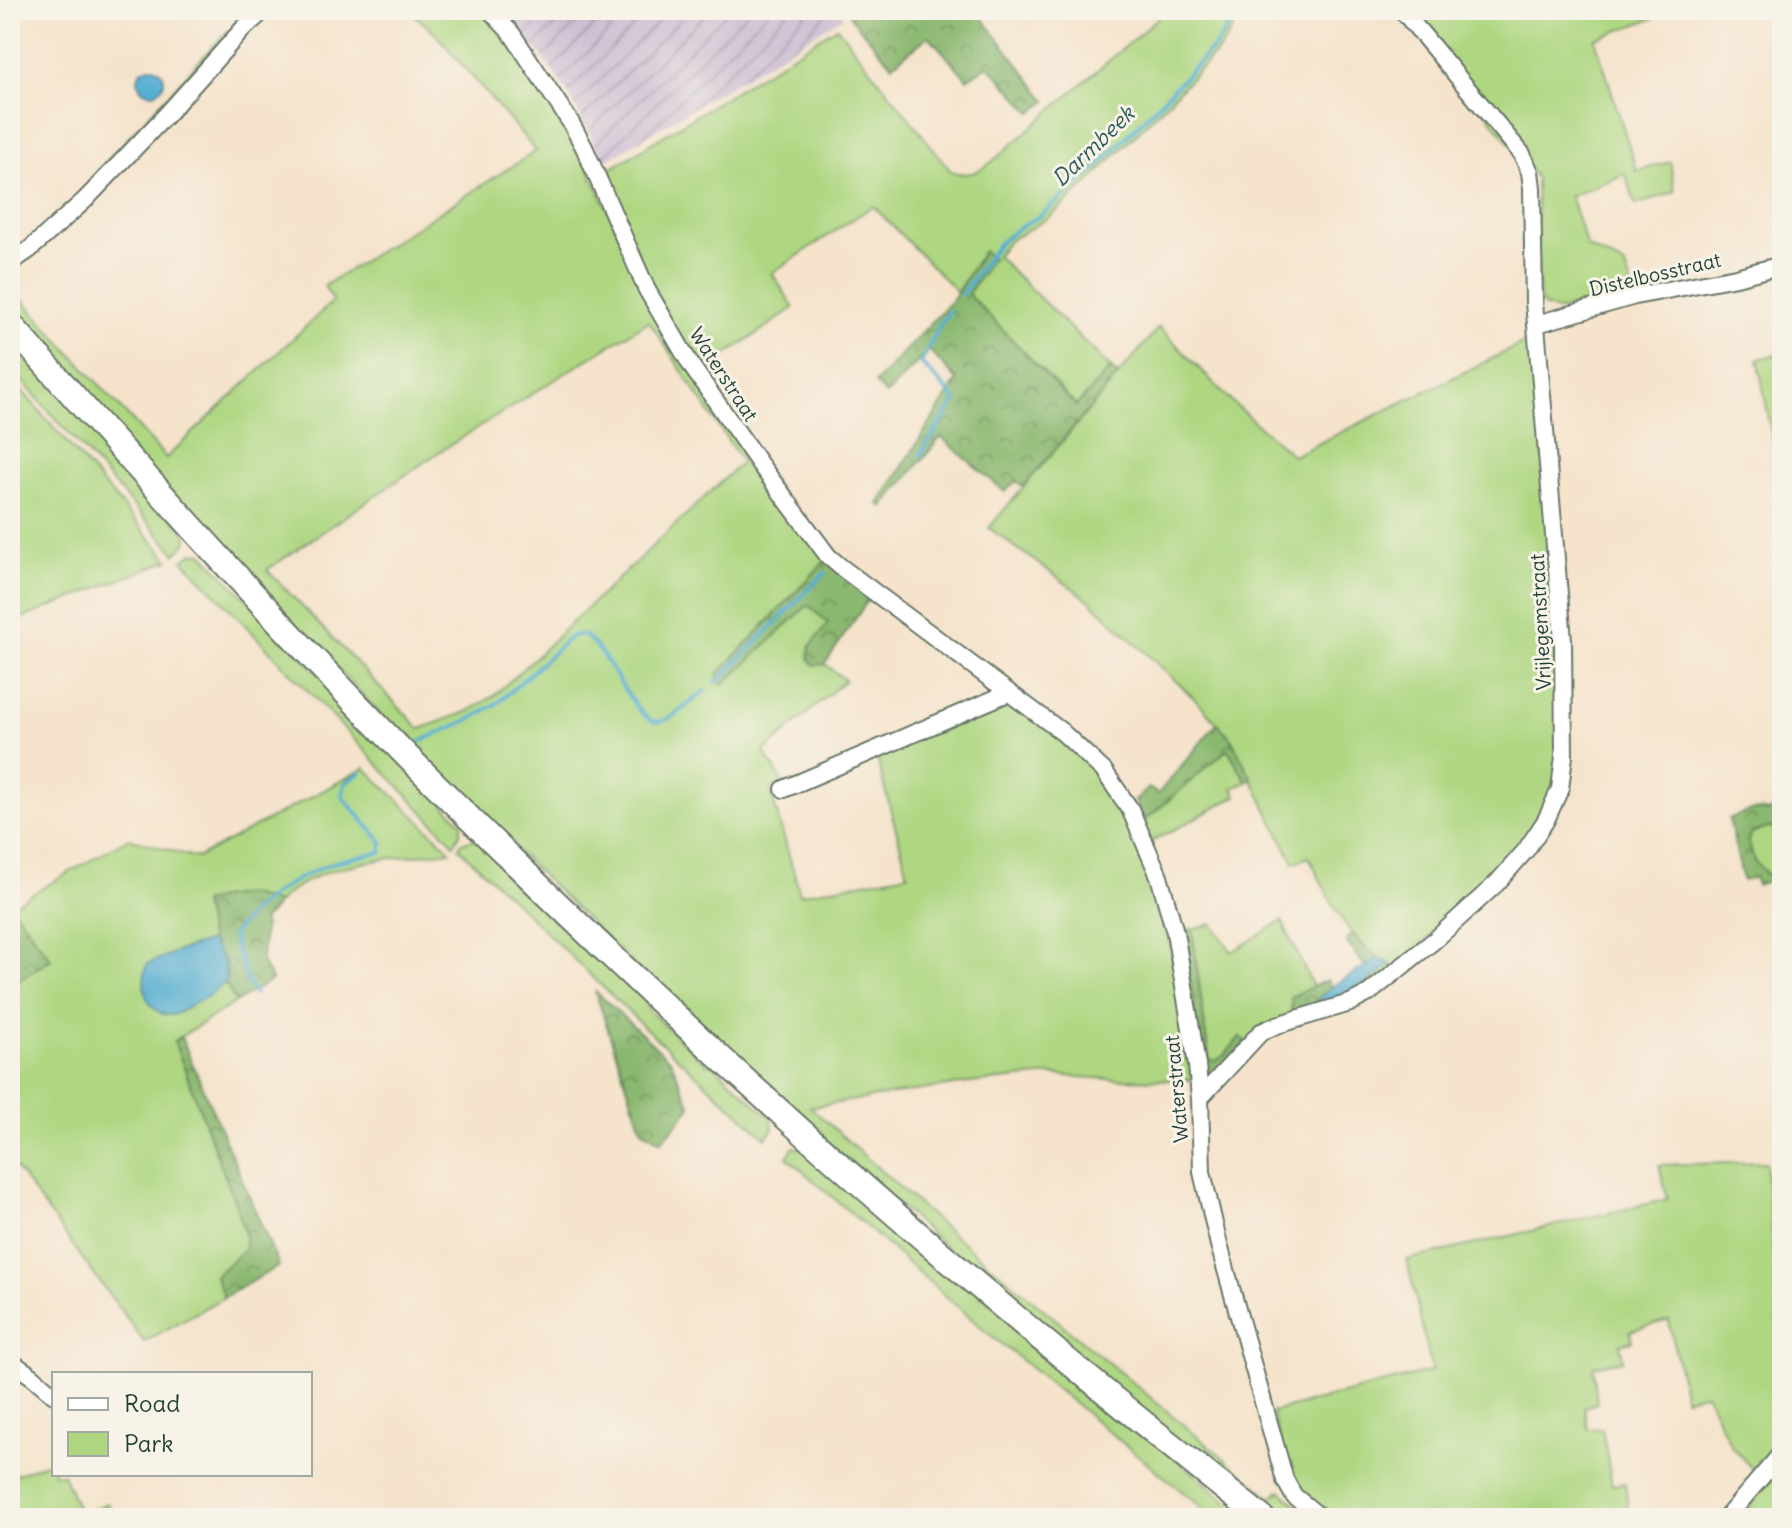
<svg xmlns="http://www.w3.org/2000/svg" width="1792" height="1528" font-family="Delius,sans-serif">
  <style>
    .industrial { fill: url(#industrial-furrows) }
    .green { fill: #afd782; stroke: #678a5b; stroke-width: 2; fill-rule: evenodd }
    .forest { fill: url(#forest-crowns); stroke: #557a52; stroke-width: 2 }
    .water { fill: #55aed2; stroke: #3a7683; stroke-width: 2 }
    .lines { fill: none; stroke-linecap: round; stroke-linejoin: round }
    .stream { stroke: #55aed2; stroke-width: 4 }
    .street-casing { stroke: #6a7769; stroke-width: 20 }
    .primary-casing { stroke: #6a7769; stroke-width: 28 }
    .street { stroke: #fff; stroke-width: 16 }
    .primary { stroke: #fff; stroke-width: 24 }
    .labels { text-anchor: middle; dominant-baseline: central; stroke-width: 6; stroke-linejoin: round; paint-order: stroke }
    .street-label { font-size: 20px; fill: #1f3d34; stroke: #f7f3e8 }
    .water-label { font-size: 22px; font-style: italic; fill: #2c595c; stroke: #f7f3e8 }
  </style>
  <defs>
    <pattern id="industrial-furrows" width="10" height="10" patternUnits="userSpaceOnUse" patternTransform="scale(2)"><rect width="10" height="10" fill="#ccbed3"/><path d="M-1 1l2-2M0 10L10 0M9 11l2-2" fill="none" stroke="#a59cac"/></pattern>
    <pattern id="forest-crowns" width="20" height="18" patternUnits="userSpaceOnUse" patternTransform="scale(2)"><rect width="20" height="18" fill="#8bb870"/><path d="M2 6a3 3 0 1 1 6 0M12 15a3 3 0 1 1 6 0" fill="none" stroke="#71975d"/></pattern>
  </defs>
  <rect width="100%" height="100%" fill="#f7f3e8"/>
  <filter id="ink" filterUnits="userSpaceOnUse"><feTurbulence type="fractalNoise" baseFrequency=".0125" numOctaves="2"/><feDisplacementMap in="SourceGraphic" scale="16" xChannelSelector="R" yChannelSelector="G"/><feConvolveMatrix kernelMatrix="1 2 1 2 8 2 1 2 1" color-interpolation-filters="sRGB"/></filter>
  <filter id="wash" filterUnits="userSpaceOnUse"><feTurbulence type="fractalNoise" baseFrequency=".006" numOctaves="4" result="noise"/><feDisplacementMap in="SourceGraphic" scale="32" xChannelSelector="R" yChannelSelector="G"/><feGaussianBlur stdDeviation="1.8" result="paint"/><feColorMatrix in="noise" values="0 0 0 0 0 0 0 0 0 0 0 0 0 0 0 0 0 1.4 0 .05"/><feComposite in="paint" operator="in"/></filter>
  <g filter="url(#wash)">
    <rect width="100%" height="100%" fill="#f5e3cb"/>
    <!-- industrial -->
    <path class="industrial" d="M498,10H840L843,17L604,162L566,89L541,55Z"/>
    <!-- green -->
    <path class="green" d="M409,10H477L492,22L525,62L571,130L652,305L826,560L723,684L808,605L829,623L810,647L814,665L825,664L845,680L764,752L783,782L770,789L800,894L908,874L876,755L1009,701L1021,707L1099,772L1127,810L1165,918L1193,1080L1108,1079L1051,1075L968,1083L810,1107L938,1222L1272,1498L1280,1490L1311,1518H1275L1186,1448L1019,1312L728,1054L722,1042L671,993L658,989L419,755L139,459L10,310V286L166,458L333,301L324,286L536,151L434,32ZM649,321L742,462L495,695L469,711L420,729L267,570L436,454Z
      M1167,10H1244L1221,48L1083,188L1048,218L1009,241L996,255L1111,368L1077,407L968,294L992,258L983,251L957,292L873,206L772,273L794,308L701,372L672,327L601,175L837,27L951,171C969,178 979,171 993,161Z
      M1408,10H1657L1660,16L1595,39L1637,171L1670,162L1675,192L1636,205L1625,174L1570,196L1587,247L1624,265L1634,292L1557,311L1545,307L1539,299L1536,178Z
      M227,31L230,34L96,183L91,178Z
      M1159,327L1235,405L1293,456L1532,339L1552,545L1560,755L1552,797L1510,863L1396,968C1389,964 1381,960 1375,955C1342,932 1327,891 1309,857L1294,863L1231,738L1195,699L1089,600L989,528Z
      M10,335L187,535L186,543L176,554L10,367Z
      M1782,353V492L1758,359Z
      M10,377L169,560L10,623Z
      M194,552L202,553L462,823L460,834L454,844L183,560Z
      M1228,749L1247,782L1233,788L1237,796L1151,842L1143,822Z
      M365,768L451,851C398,858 316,860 278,903C248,894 234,892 203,904L210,941L178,951L197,1002L225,983L236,1002L174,1041L240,1216L245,1235L246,1249L215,1276L224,1297L144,1342L10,1160V986L51,959L11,906L129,838L197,858Z
      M1773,826L1782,869V878L1773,880L1754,861L1748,839L1751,833Z
      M477,838L644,999L649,1011L705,1063L715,1066L772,1119L773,1129L766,1138L644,1027L459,848L461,843Z
      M1282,921L1313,987L1291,997L1292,1015L1246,1042L1240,1037L1225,1055L1215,1061H1209L1192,929L1212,924L1232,952Z
      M794,1147L807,1150L1247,1518H1215L983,1329L787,1157Z
      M1766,1162L1779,1337L1782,1340V1435L1753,1470L1731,1446L1706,1394L1685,1398L1669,1320L1630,1331L1632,1341L1620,1344L1623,1360L1593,1366L1597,1403L1584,1407L1588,1429L1602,1428L1612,1485L1625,1483L1629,1516L1587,1518H1330L1303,1497L1288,1472L1272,1412L1432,1371L1407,1260L1668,1199L1659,1165Z
      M54,1460V1474H63L80,1514L107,1503L115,1518H10V1477Z
      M1782,1467V1518H1741V1517Z"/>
    <!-- forest -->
    <path class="forest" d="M848,10H976L1047,101L1032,113L988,65L967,79L929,36L892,65L851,18Z
      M983,251L993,258L968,294L1076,406L1111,368L1118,375L1023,487L1016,481L1005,492L941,437L883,507L879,504L957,380L929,350L886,395L875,383L954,298Z
      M826,560L870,597L825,664L814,665L809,658L810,647L828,623L808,605L723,685L717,675Z
      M1217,723L1231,738L1252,779L1247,782L1228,749L1143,822L1135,801L1149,788L1158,794Z
      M1782,806V847L1779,848L1782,856V869L1773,827L1751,833L1748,840L1754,861L1773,880L1757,885L1754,877L1743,881L1729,819C1742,814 1755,807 1768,812Z
      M247,894L278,903L264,919L262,963L272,980L236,1002L225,983L227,975L225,963L210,941L203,903L218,898Z
      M11,906L51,959L10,986V907Z
      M1192,929L1209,1060L1215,1061L1225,1055L1240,1037L1246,1042L1214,1074H1207L1203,1068L1182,931Z
      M1353,934L1362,944L1379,958L1365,966L1347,943V940Z
      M1390,964L1396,968L1367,991L1292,1015L1291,997L1327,980L1331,987L1318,999L1354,992Z
      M595,991L671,1061L691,1107L661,1142L642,1130Z
      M181,1037L279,1266L224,1297L215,1276L245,1249V1235L240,1216L174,1041Z"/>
    <!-- water -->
    <path class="water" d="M138 80a13 13 0 1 1 26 0a13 13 0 1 1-26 0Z
      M210,941C220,955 228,966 225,983L210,995L174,1015C170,1015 165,1015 161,1013C142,1003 142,981 147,964L178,951Z
      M1379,958L1390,964C1370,981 1346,1003 1318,1002V999L1331,987Z"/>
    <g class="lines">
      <!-- stream -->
      <path class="stream" d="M961,295L999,243L1017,229L1040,216L1093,171L1216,45L1239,10
        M920,455L956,400L921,363L941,323L950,311
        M716,683L825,573
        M421,741L471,719L499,702L570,637C574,635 577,634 582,635C603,640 635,724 658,722C671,721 694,699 705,691
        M255,994L248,983L232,936C256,901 294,878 333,863C348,858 366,855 382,852V842L342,796L345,784L360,773"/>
    </g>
  </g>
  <g filter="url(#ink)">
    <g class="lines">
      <defs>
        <path id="street" d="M490,10L512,34L571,123L584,147L647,290L692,367L759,463L828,556L842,568L1062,732L1104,771L1130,809L1159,876L1175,932L1197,1065L1200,1098L1202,1172L1219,1245L1285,1480L1294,1496L1321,1518
          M10,263L29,250L85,200L168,113L243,29L264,10
          M1537,324L1635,296L1736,277L1782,265
          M784,789L1008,693
          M1200,1098L1261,1032L1277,1025L1350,1003L1369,993L1436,939L1497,883L1526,850L1546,820L1560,789L1564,756L1563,640L1534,302L1532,188L1530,172L1522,154L1402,10
          M10,1361L33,1377L54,1395
          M1726,1518L1782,1453"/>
        <path id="primary" d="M10,324C129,459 249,593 374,722C430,781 489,837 547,894C775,1115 1013,1322 1262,1518"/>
      </defs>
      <!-- street casing -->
      <use href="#street" class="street-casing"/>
      <!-- primary casing -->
      <use href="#primary" class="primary-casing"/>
      <!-- street -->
      <use href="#street" class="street"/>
      <!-- primary -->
      <use href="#primary" class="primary"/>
    </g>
  </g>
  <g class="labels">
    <!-- street labels -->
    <g class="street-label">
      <text transform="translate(1655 274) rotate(-13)">Distelbosstraat</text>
      <text transform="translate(724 374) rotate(57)">Waterstraat</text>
      <text transform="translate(1540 622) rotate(-93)">Vrijlegemstraat</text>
      <text transform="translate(1176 1089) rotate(-95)">Waterstraat</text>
    </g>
    <!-- water labels -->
    <g class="water-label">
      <text transform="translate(1093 146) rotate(-44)">Darmbeek</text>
    </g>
  </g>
  <!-- margin -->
  <rect width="1792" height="1528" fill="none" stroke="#f7f3e8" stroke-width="40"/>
  <!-- legend -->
  <rect x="52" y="1372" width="260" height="104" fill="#f7f3e8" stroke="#a1aaa0" stroke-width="2"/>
  <rect x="68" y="1398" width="40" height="12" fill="#ffffff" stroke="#a1aaa0" stroke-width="2"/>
  <text x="124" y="1412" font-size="24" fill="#1f3d34">Road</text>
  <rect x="68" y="1432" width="40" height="24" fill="#afd782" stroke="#a1aaa0" stroke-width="2"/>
  <text x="124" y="1452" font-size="24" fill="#1f3d34">Park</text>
</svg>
